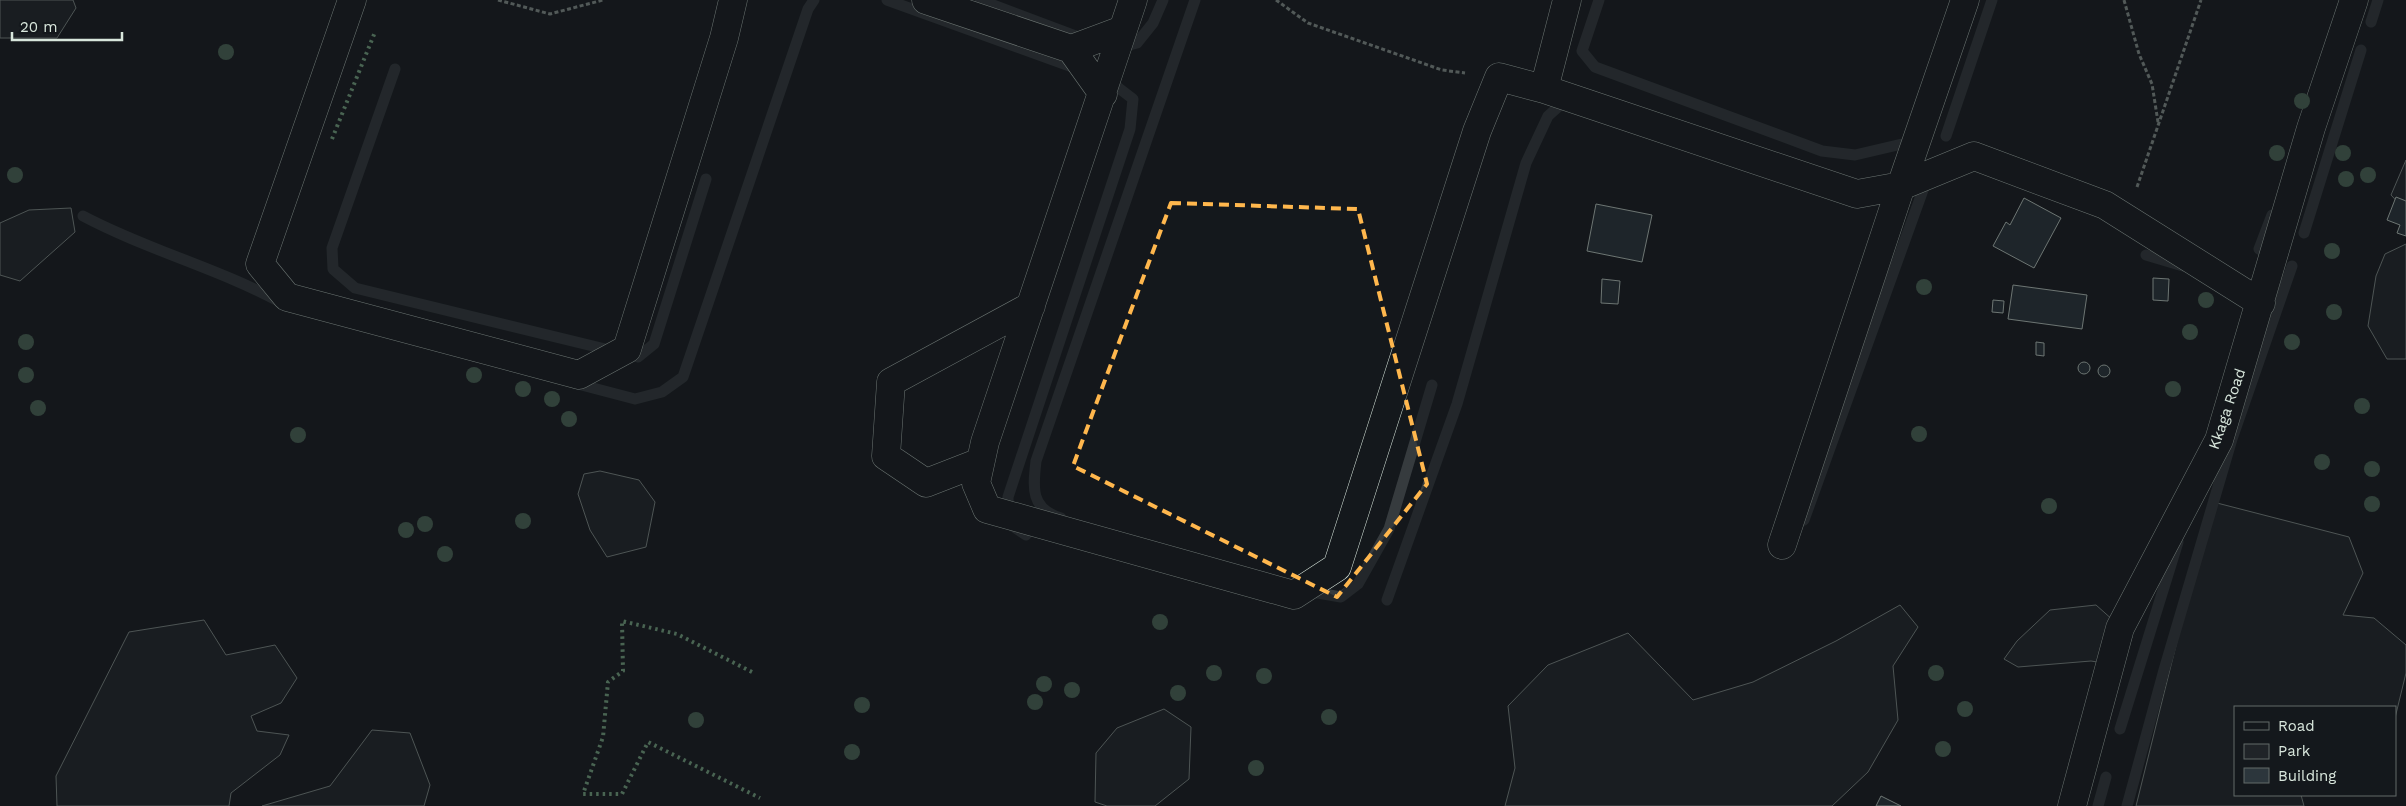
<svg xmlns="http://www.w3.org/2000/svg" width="2406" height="806" font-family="'Work Sans',sans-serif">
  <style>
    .green { fill: #202428; stroke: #939e99 }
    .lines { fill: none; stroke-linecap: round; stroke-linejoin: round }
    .stream { stroke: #363b3e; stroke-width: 11 }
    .building { fill: #2c363c; stroke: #d8e6dc }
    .minor-casing { stroke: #d8e6dc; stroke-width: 29 }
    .path { stroke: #9da8a2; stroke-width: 3; stroke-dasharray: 4 2.5; stroke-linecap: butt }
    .minor { stroke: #14181c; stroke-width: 28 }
    .hedge { stroke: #8ac095; stroke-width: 4; stroke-dasharray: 2.5 4; stroke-linecap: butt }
    .tree { fill: #55745f }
    .marked { fill: none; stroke: #ffb74d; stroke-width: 4; stroke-dasharray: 10 6; stroke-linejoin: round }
    .labels { text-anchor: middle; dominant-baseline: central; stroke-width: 4; stroke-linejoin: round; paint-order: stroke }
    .street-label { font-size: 15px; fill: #d8e6dc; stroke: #14181c }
  </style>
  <rect width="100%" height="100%" fill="#14181c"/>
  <!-- green -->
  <path class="green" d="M0,0H73L76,8L57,38H0Z
    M2406,160V211L2391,195Z
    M71,208L75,232L20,281L0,275V223L29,210Z
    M2406,244V359H2387L2368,326L2376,276L2385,254Z
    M600,471L639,480L655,502L646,547L607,557L590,530L578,494L584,474Z
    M2217,503L2349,537L2363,573L2343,615L2374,618L2406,645V673L2395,718V707H2235V795H2301L2304,806H2136L2188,597Z
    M1900,605L1918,627L1893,666L1898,720L1868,772L1832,806H1505L1515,768L1508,706L1548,665L1628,633L1693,700L1753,682L1836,641Z
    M2096,605L2132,637L2122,666L2091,661L2018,667L2004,659L2017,641L2050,610Z
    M204,620L226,655L275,645L297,678L281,703L251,716L257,731L289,735L280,755L231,793L229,806H57L56,776L129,632Z
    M1164,709L1191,727L1189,779L1155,806H1107L1095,802L1096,753L1117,728Z
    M372,730L410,733L430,785L424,806H262L330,786Z"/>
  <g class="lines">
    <!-- stream -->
    <path class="stream" d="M887,0L1078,69
      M980,0L1086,40
      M1599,0L1582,51L1595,67L1822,151L1855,155L1902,144
      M2371,22L2378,0
      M1118,48L1137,43L1153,23L1163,0
      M395,69L332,248L333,269L355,288L638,357L654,344L706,179
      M1946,136L1992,0
      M83,216C147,250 218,268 282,303
      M2304,233L2361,50
      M2259,249L2272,215
      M2146,255L2183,266
      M574,383L635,399L662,392L683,377L808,9L814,0
      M1061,518C1030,509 1033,487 1036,461L1195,0
      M1804,520L1927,179
      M1026,535L1008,523V497L1130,129L1133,99L1107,79
      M1306,591L1341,597L1358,584L1389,529L1432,385
      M1387,600L1457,404L1526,163L1548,116L1566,100
      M2120,729L2178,542
      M2098,806L2106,777
      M2127,806L2164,670L2232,439L2292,266"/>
  </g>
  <!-- building -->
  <path class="building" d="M2396,197L2406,201V236L2397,233L2400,225L2387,220Z
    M2024,198L2061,218L2034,268L1993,246L2006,222L2010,225Z
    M1596,204L1652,215L1642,262L1587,251Z
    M2153,278L2169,279L2168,301L2153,300Z
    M1602,279L1620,281L1618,304L1601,303Z
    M2013,285L2087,295L2082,329L2008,319Z
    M1993,300L2004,301L2003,313L1992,312Z
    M2036,342L2044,343V356L2036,355Z
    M2078 368a6 6 0 1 1 12 0a6 6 0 1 1-12 0Z
    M2098 371a6 6 0 1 1 12 0a6 6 0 1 1-12 0Z
    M1881,796L1901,806H1876Z"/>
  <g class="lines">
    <defs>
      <path id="minor" d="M352,0L260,264L287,297L579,375L627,349L724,38L733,0
        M926,0L1071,49L1122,30
        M1133,0L985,442L976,483L987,509L1294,595L1337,567L1477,131L1499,77L1544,89
        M1567,0L1544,89L1857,194L1901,186L1965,0
        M1071,49L1103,94
        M980,462L926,483L886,456L891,382L1031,306
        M1782,545L1901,186L1974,156L2105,205L2261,303
        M2072,806L2120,628L2219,440L2311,128L2354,0"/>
    </defs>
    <!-- minor casing -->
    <use href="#minor" class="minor-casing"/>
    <!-- path -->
    <path class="path" d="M498,0L550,14L603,0
      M1276,0L1308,23L1442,70L1465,73
      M2124,0L2139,54L2152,84L2158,122
      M2137,187L2201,0"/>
    <!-- minor -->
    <use href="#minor" class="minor"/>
    <!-- hedge -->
    <path class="hedge" d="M332,139L375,32
      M752,672L677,634L622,621L623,671L608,682L603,737L583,794H622L648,742L760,798"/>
  </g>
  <!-- trees -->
  <g class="tree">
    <circle cx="226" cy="52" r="8"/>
    <circle cx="2302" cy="101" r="8"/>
    <circle cx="2277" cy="153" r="8"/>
    <circle cx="2343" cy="153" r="8"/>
    <circle cx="15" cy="175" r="8"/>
    <circle cx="2368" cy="175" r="8"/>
    <circle cx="2346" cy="179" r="8"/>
    <circle cx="2332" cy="251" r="8"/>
    <circle cx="1924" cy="287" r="8"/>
    <circle cx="2206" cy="300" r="8"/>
    <circle cx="2334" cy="312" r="8"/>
    <circle cx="2190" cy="332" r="8"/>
    <circle cx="26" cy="342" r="8"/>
    <circle cx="2292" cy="342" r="8"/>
    <circle cx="26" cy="375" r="8"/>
    <circle cx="474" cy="375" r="8"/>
    <circle cx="523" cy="389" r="8"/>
    <circle cx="2173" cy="389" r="8"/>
    <circle cx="552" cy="399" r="8"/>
    <circle cx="2362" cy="406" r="8"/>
    <circle cx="38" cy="408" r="8"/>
    <circle cx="569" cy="419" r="8"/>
    <circle cx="1919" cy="434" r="8"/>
    <circle cx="298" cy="435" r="8"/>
    <circle cx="2322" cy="462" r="8"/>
    <circle cx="2372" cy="469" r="8"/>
    <circle cx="2372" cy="504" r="8"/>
    <circle cx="2049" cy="506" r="8"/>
    <circle cx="523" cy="521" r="8"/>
    <circle cx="425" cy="524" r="8"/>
    <circle cx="406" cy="530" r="8"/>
    <circle cx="445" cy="554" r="8"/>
    <circle cx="1160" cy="622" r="8"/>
    <circle cx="1214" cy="673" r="8"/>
    <circle cx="1936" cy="673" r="8"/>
    <circle cx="1264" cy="676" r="8"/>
    <circle cx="1044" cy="684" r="8"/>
    <circle cx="1072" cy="690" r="8"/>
    <circle cx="1178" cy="693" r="8"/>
    <circle cx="1035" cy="702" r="8"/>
    <circle cx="862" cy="705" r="8"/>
    <circle cx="1965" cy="709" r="8"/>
    <circle cx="1329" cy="717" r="8"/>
    <circle cx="696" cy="720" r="8"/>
    <circle cx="1943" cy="749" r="8"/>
    <circle cx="852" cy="752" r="8"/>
    <circle cx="1256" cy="768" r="8"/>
  </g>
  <!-- marked area -->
  <path d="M0 0H2406V806H0ZM1171,203L1358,209L1427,484L1337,597L1073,466Z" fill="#14181c" fill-opacity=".55" fill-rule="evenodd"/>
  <path class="marked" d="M1171,203L1358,209L1427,484L1337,597L1073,466Z"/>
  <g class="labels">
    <!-- street labels -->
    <g class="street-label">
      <text transform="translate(2227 409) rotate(-71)">Kkaga Road</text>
    </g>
  </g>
  <!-- legend -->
  <rect x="2234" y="706" width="162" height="90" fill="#14181c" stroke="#626a69"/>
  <rect x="2244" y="722" width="25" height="8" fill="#14181c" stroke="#626a69"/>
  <text x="2278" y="731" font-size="15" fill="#d8e6dc">Road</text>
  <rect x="2244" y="744" width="25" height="15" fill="#202428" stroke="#626a69"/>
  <text x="2278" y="756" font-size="15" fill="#d8e6dc">Park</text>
  <rect x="2244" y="768" width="25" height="15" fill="#2c363c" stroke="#626a69"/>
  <text x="2278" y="781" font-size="15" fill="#d8e6dc">Building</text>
  <!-- scale -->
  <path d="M12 32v8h110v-8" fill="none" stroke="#d8e6dc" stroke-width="2.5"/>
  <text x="20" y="32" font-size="15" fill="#d8e6dc" stroke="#14181c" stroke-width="4" paint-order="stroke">20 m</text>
</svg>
